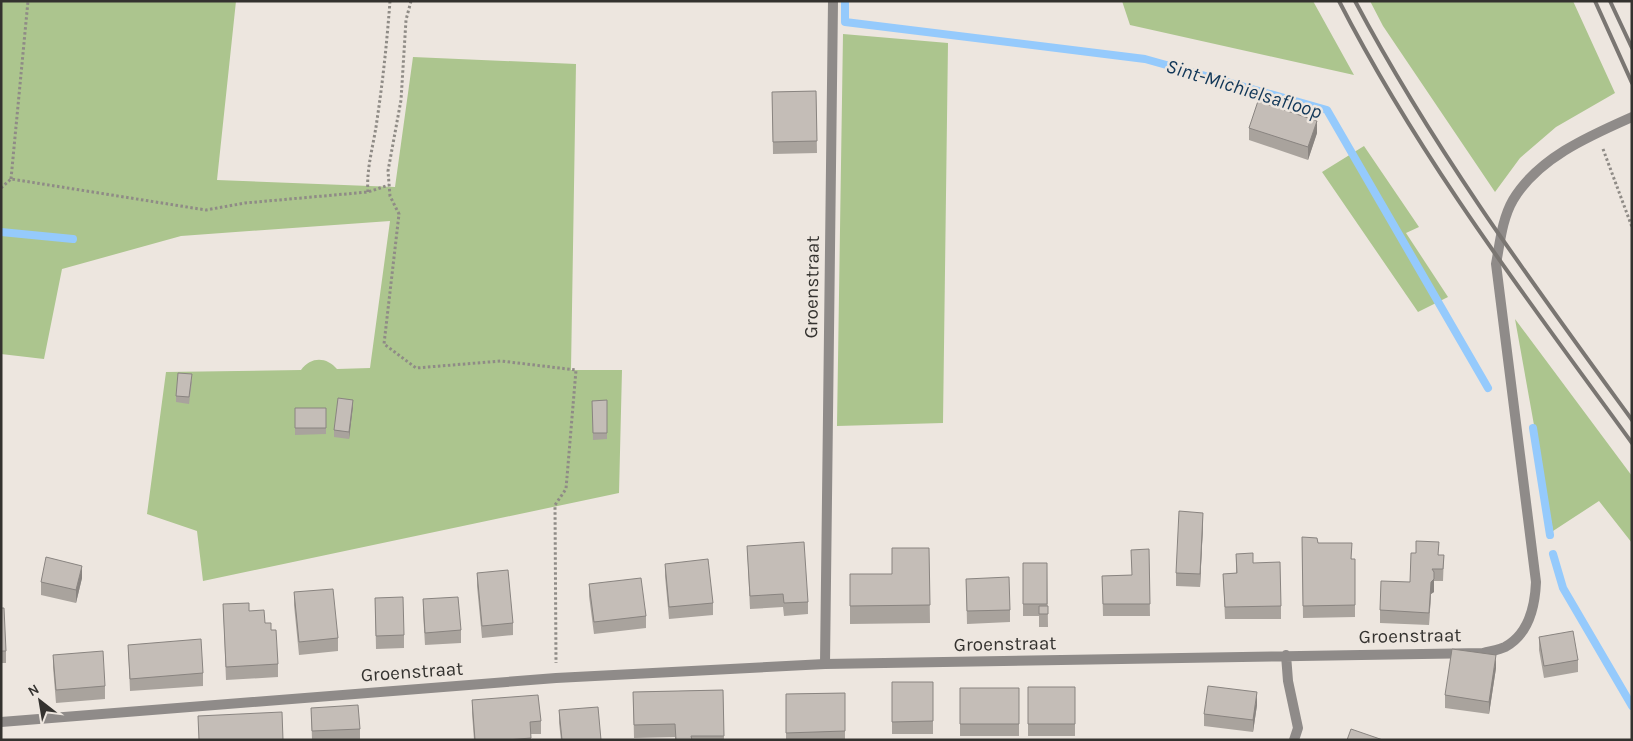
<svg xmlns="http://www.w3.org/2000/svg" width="1633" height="741" font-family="Karla,sans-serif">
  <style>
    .green { fill: #acc58e }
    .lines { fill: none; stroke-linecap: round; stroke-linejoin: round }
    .stream { stroke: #95cafc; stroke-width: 8 }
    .path { stroke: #8f8b86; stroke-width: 3; stroke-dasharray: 2.5 2.5; stroke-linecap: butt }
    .street { stroke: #8f8b89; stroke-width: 10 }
    .rail { stroke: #7a7672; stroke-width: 4 }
    .wall { fill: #a9a39d }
    .shaded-wall { fill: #898480 }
    .building { fill: #c4bdb7; stroke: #898480 }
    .labels { text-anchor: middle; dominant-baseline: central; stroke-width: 5; stroke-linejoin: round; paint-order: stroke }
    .street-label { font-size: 19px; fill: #34322f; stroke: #ede6df }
    .water-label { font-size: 20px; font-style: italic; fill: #113758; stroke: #ede6df }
  </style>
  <rect width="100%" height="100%" fill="#ede6df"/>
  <!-- green -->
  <path class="green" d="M1,1H236L217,180L395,187L413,57L576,64L571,370H622L619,493L203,581L197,531L147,514L166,372L301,370C311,356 327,357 337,369L370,368L390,221L181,236L62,269L44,359L1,354Z
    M1122,1H1313L1354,75L1130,25Z
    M1370,1H1573L1615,93L1556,127L1520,158L1495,192L1383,26Z
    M843,34L948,43L943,423L837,426Z
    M1364,146L1419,227L1406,233L1448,297L1418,312L1322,172Z
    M1515,319L1632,476V543L1599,501L1553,531Z"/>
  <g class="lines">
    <!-- stream -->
    <path class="stream" d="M845,1V22L1145,59L1327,110L1488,388
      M1,232L73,239
      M1533,428L1550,535
      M1553,554L1563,588L1632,706"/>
    <!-- path -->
    <path class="path" d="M411,1L406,20L401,100L388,171L390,196L399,214L384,344L416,368L501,361L576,370L566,489L555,505L556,663
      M1603,149L1632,227
      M11,179L28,1
      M1,188L11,179L206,210L245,203L368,192L389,185
      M368,192C366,168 374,144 377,120C383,80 387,41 390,1"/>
    <!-- street -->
    <path class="street" d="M1286,655L1288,681L1298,728L1294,740
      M825,664L833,1
      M1,722L556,678L825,664L1483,653C1490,651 1499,650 1505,647C1529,634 1535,607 1536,582L1496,264C1500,243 1502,219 1513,200C1538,158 1589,136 1632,117"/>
    <!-- rail -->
    <path class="rail" d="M1339,1C1420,159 1528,300 1632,443
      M1355,1C1434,150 1533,284 1632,420
      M1595,1L1632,83
      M1610,1L1632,48"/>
  </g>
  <!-- wall -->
  <path class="wall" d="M816,91L817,153L773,154L772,92Z
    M1249,128L1317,133L1308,160L1249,140Z
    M192,381L189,404L176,402V396Z
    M607,400V439L593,440L592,401Z
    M353,406L349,439L334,437V430Z
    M295,408H326V434L295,435Z
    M1203,525L1200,587L1176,586V573Z
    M1302,537L1318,543L1352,559H1355V617L1303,618Z
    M747,546L808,602V614L784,616L783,607L750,609Z
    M929,548L930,623L850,624V574H892Z
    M1149,549L1150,616H1103L1102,576L1132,575Z
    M1236,554L1253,563L1281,606V619H1225L1223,574L1236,573Z
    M1439,555H1444L1443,581H1434V592L1431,594L1429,625L1380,623V610Z
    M1023,563H1047L1048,627H1039V616H1023Z
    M665,564L713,603V615L669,619L665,576Z
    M477,573L513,623V635L482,638L477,586Z
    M82,578L76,603L41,595V582Z
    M966,579L1010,610V622L967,624Z
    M589,584L646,616V628L594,634L589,596Z
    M294,592L338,638V651L299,655L294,605Z
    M375,598L404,635V648L376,649Z
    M423,599L461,630V643L425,645L423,612Z
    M223,604L249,611L265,623L278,664V677L226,680Z
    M1,608L6,651V663H1Z
    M1539,637L1578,660V672L1544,678L1539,650Z
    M128,645L203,673V686L130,691Z
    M53,655L105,686V699L56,703L53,667Z
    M1496,668L1489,714L1445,708V695Z
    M892,682H933V734H892Z
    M1028,687H1075V736H1028Z
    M960,688H1019V736H960Z
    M723,690L724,740H675V737L634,738L633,692Z
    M845,693V740H786V694Z
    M472,700L541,721V734H531V740H474L472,713Z
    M1257,705L1253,732L1204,726V714Z
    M311,708L360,729V740H312Z
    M559,710L601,740H561L559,723Z"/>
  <!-- shaded-wall -->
  <path class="shaded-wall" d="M1317,121V133L1308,160V147Z
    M353,400V406L349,439V432Z
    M1203,513V525L1200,587V574Z
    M82,566V578L76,603V590Z
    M1434,572V592L1431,594L1429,625L1431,582Z
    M1496,655V668L1489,714V702Z
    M1257,692V705L1253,732V720Z"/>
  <!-- building -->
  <path class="building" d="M816,91L817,141L773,142L772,92Z
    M1258,101L1317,121L1308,147L1249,128Z
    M178,373L192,374L189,397L176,396Z
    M338,398L353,400L349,432L334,430Z
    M607,400V433H593L592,401Z
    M295,408H326V428H295Z
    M1179,511L1203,513L1200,574L1176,573Z
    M1302,537L1317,538L1318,543H1352L1351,559H1355V605L1303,606Z
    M1416,541L1439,542L1438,555H1444L1443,569H1432L1434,572V579L1431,582L1429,613L1380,610L1381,581L1410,582L1411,553H1416Z
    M804,542L808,602L784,603L783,594L750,596L747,546Z
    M892,548H929L930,605L850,606V574H892Z
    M1149,549L1150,604H1103L1102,576L1132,575L1131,550Z
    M1253,553V563L1280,562L1281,606L1225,607L1223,574L1237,573L1236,554Z
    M46,557L82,566L76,590L41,582Z
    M708,559L713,603L669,607L665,564Z
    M1023,563H1047V604H1023Z
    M508,570L513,623L482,626L477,573Z
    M1009,577L1010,610L967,611L966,579Z
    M641,578L646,616L594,622L589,584Z
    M333,589L338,638L299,642L294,592Z
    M403,597L404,635L376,636L375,598Z
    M458,597L461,630L425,633L423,599Z
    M249,603V611L264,610L265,623H271V630H276L278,664L226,667L223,604Z
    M1039,606H1048V614H1039Z
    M1,608H4L6,651H1Z
    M1573,631L1578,660L1544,666L1539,637Z
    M201,639L203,673L130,679L128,645Z
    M1452,649L1496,655L1489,702L1445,695Z
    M103,651L105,686L56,690L53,655Z
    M892,682H933V721L892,722Z
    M1208,686L1257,692L1253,720L1204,714Z
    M1028,687H1075V724H1028Z
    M960,688H1019V724H960Z
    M723,690L724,736H691L692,740H676L675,724L634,725L633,692Z
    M845,693V731L786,733V694Z
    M538,695L541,721L530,722L531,738L507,740H475L472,700Z
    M358,705L360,729L312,731L311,708Z
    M598,707L601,740H562L559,710Z
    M282,712L283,740H199L198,716Z
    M1351,729L1383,740H1347Z"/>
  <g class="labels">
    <!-- street labels -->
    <g class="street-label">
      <text transform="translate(812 287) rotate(-89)">Groenstraat</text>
      <text transform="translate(1410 636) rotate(-1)">Groenstraat</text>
      <text transform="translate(1005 644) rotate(-1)">Groenstraat</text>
      <text transform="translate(412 672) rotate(-4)">Groenstraat</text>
    </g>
    <!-- water labels -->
    <g class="water-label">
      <text transform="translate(1244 89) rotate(17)">Sint-Michielsafloop</text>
    </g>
  </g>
  <!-- border -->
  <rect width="1633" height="741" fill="none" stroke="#34322f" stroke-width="5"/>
  <!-- north arrow -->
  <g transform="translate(40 701) rotate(329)" stroke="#ede6df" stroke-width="4" paint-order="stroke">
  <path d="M0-4L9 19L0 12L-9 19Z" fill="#34322f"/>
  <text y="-8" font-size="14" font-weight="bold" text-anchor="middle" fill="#34322f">N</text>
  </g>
</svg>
